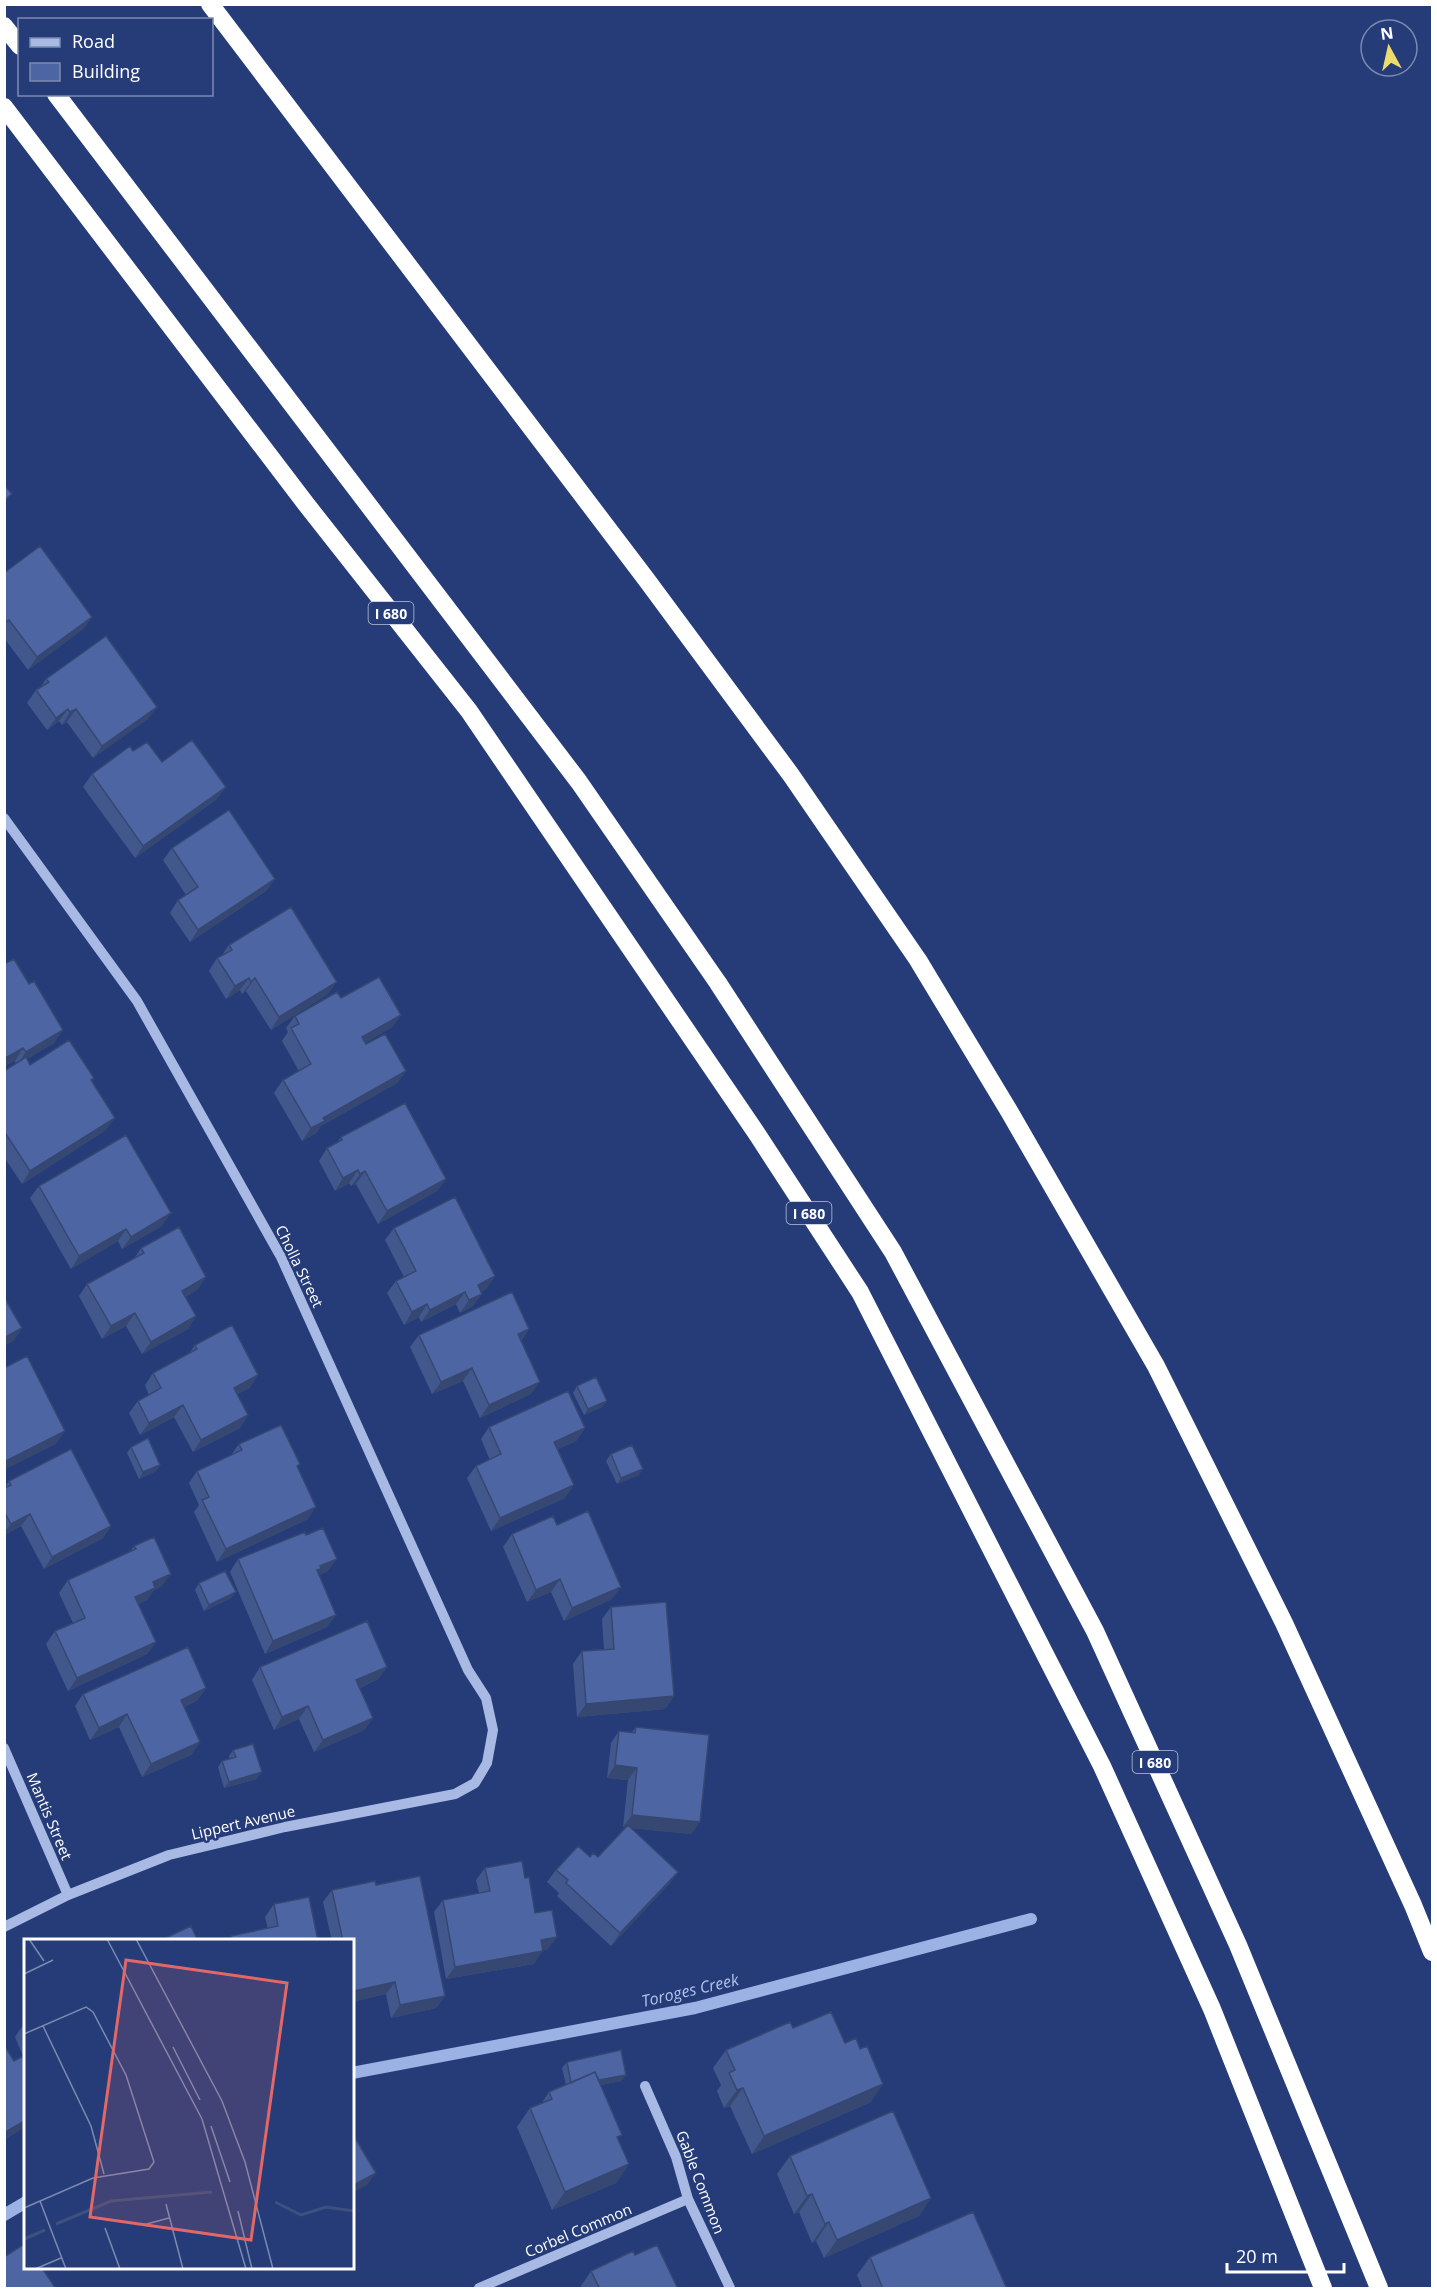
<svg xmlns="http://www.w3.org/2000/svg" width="1437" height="2293" font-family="'Open Sans',sans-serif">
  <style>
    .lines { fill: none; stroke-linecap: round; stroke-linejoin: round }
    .stream { stroke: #9cb2e4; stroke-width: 12 }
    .minor { stroke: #a8b9e4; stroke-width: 10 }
    .highway { stroke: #fff; stroke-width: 18 }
    .wall { fill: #42588c }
    .shaded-wall { fill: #364772 }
    .building { fill: #4d66a3; stroke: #364772; stroke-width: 1.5 }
    .labels { text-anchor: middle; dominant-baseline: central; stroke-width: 5; stroke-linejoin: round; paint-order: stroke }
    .shield { fill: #253c79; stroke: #bec4d7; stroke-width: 1.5 }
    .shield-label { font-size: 14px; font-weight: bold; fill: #fff }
    .street-label { font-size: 15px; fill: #fff; stroke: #253c79 }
    .water-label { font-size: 16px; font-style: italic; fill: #b3c4ec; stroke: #253c79 }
    .inset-river { fill: none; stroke: #3e507d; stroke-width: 3 }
    .inset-road { fill: none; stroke: #7c8aaf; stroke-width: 1.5 }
    .view { fill: #e26868; fill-opacity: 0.15; stroke: #e26868; stroke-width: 3 }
    .inset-edge { fill: none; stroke: #fff; stroke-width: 3 }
  </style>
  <rect width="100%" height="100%" fill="#253c79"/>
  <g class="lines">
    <!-- stream -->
    <path class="stream" d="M352,2073L695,2008L1031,1919
      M4,2215L26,2202"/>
    <!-- minor -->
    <path class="minor" d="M4,818L137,1001L281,1257L468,1670L486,1698L493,1730L487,1763L475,1783L455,1794L285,1827L169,1855L68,1895L4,1927
      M4,1748L68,1895
      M645,2086L676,2157L688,2199L730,2288
      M479,2288L688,2199"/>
    <!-- highway -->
    <path class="highway" d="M210,4L646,579L791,775L918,960L1009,1111L1156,1366L1284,1623L1413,1905L1432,1952
      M4,26L20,46
      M56,94L579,782L718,983L893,1252L1095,1631L1238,1945L1379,2288
      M4,107L306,504L469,711L757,1134L860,1292L1102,1766L1212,2009L1323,2288"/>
  </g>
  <!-- wall -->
  <path class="wall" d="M4,573L92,617L83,629L28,670L4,638Z
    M46,679L148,719L93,758L67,722L62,725L59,721L47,730L27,703L36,690L40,688Z
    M133,751L162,762L217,799L135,858L83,787L92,774Z
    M172,848L275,879L266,891L190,942L170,913L178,900L186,895L163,860Z
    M229,945L328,994L271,1030L246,991L242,994L240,990L226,999L209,971L217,958L222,955Z
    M4,964L54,1043L27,1059L30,1065L94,1078L92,1081L106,1130L22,1184L4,1157V1071L16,1064L15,1061Z
    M341,998L401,1015L392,1027L365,1043L366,1044L406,1071L397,1083L321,1126L316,1133L302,1141L274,1093L283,1080L299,1071L282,1041L288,1032L286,1028L295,1016Z
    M341,1137L446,1179L437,1191L378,1224L356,1184L351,1186L349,1183L335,1191L319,1161L327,1148L337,1143Z
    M39,1186L162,1226L122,1249L118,1241L71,1269L30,1198Z
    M394,1228L495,1276L486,1289L481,1292L473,1306L460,1313L456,1304L421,1322L419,1317L404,1325L387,1293L396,1281L404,1277L385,1240Z
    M141,1248L198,1289L185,1297L196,1316L188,1329L142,1354L126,1326L102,1339L79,1296L87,1284L134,1259Z
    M529,1329L521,1341L531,1394L480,1418L463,1381L432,1394L410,1347L419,1335Z
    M195,1345L250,1388L237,1394L248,1415L240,1428L193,1452L174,1417L140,1435L129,1413L138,1401L149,1395L145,1385L153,1373L188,1355Z
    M577,1386L607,1401L602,1407L584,1415L573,1393Z
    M489,1427L585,1428L576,1441L558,1449L565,1498L491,1531L467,1478L476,1466L490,1460L481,1439Z
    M239,1444L298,1467L308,1519L217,1562L194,1512L199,1505L189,1483L197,1471L231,1455Z
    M131,1447L160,1465L156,1471L139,1479L127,1453Z
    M611,1454L639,1475L617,1484L606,1461Z
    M9,1481L111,1526L103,1538L44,1569L21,1526L4,1535V1488Z
    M557,1525L612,1599L564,1621L551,1592L527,1602L503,1547L512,1534Z
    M134,1546L162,1586L154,1590L147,1600L138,1604L156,1642L147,1654L68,1691L46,1644L55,1631L73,1623L59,1593L68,1580L130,1552Z
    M238,1559L328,1571L319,1575L327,1627L265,1654L230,1572Z
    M199,1583L231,1598L204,1611L195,1590Z
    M611,1607L674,1696L665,1709L577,1717L573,1664L582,1651L604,1649L602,1619Z
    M260,1667H387L378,1679L360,1688L373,1718L364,1730L314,1752L299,1719L274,1730L252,1680Z
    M83,1694L198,1700L184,1707L200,1742L191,1755L142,1777L119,1727L90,1740L75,1706Z
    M636,1727L700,1822L691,1834L631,1828L678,1872L669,1884L611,1946L557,1896L559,1893L547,1882L556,1870L590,1857H598L626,1827H623L628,1780L607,1778L611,1743L619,1731L632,1732Z
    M233,1750L257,1779L224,1788L218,1767L222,1761L230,1759L229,1756Z
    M485,1868L525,1878L535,1913L548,1949L542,1950L534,1964L446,1979L434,1912L443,1900L479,1893L476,1880Z
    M376,1885L445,1996L436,2008L391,2018L386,1994L352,2002V1941H332L323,1902L332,1890Z
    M274,1904L318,1941H228L231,1936L268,1929L265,1917Z
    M26,2024V2126L4,2140L14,2061L23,2056L15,2037L23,2025Z
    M793,2028L871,2102L752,2154L730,2106L724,2108L717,2091L721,2085L713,2068L726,2050Z
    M567,2062L626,2075L621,2081L601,2085L618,2140L629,2164L616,2183L552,2210L517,2127L530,2108L541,2104L549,2092L566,2085L562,2068Z
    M790,2156L931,2198L919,2216L824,2258L816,2241L812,2243L799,2212L794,2214L777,2174Z
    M635,2255L678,2289H579L591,2271Z
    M870,2257L1007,2289H863L857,2275Z"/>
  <!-- shaded-wall -->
  <path class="shaded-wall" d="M12,494L4,504V500Z
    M92,617L83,629L28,670L37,657Z
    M157,707L148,719L93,758L102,746Z
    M68,709L59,721L47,730L56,718Z
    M76,709L67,722L62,725L70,712Z
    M226,787L217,799L135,858L143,846Z
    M275,879L266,891L190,942L198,930Z
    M249,978L240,990L226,999L235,986Z
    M255,978L246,991L242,994L251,982Z
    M337,982L328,994L271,1030L279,1017Z
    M401,1015L392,1027L353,1050L362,1037Z
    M63,1030L54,1043L17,1065L26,1052Z
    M23,1048L15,1061L4,1067V1059Z
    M406,1071L397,1083L321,1126L316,1133L302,1141L311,1128L323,1118Z
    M115,1118L106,1130L22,1184L30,1171Z
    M358,1170L349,1183L335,1191L343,1178Z
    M365,1171L356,1184L351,1186L360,1174Z
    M446,1179L437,1191L378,1224L387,1211Z
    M171,1213L162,1226L122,1249L131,1237Z
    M126,1229L118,1241L71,1269L79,1256Z
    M495,1276L486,1289L469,1298L478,1285Z
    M206,1277L198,1289L173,1303L182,1291Z
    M465,1292L456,1304L421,1322L430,1310Z
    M482,1294L473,1306L460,1313L469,1300Z
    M427,1304L419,1317L404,1325L412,1312Z
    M135,1313L126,1326L102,1339L111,1326Z
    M196,1316L188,1329L142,1354L151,1342Z
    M22,1328L14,1341L4,1346V1338Z
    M529,1329L520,1341L518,1334Z
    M472,1368L463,1381L432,1394L441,1382Z
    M258,1375L250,1388L225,1400L234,1388Z
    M540,1382L531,1394L480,1418L489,1405Z
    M607,1401L602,1407L584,1415L588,1409Z
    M183,1405L174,1417L140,1435L149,1423Z
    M248,1415L240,1428L193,1452L201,1440Z
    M585,1428L576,1441L546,1455L554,1442Z
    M65,1431L56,1444L4,1470V1462Z
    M160,1465L156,1471L139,1479L143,1472Z
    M643,1469L639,1475L617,1484L621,1478Z
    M574,1485L565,1498L491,1531L500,1518Z
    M316,1507L308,1519L217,1562L226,1549Z
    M30,1514L21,1526L4,1535V1533L11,1524Z
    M111,1526L103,1538L44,1569L52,1557Z
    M337,1559L328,1571L316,1577L312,1582L320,1566Z
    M171,1574L162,1586L154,1590L147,1600L126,1610L135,1597L153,1582Z
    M560,1579L551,1592L527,1602L536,1590Z
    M621,1587L612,1599L564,1621L572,1608Z
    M236,1592L231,1598L204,1611L209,1605Z
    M336,1615L327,1627L265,1654L273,1641Z
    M156,1642L147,1654L68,1691L77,1678Z
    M387,1667L378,1679L348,1693L356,1680Z
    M206,1688L198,1700L172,1712L181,1700Z
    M674,1696L665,1709L577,1717L586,1704Z
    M308,1706L299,1719L274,1730L282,1717Z
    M127,1714L119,1727L90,1740L99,1728Z
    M373,1718L364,1730L314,1752L323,1740Z
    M200,1742L191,1755L142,1777L151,1764Z
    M615,1765L637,1768L628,1780L607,1778Z
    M262,1772L257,1779L224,1788L229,1782Z
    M632,1815L700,1822L691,1834L623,1827Z
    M678,1872L669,1884L611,1946L620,1933Z
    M557,1937L548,1949L532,1952L541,1940Z
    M543,1951L534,1964L446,1979L455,1967Z
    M395,1982L386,1994L352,2002V1992L354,1991Z
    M445,1996L436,2008L391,2018L400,2005Z
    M626,2075L621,2081L567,2092L572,2086Z
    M883,2084L871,2102L752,2154L764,2136Z
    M743,2088L730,2106L724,2108L737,2090Z
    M26,2120V2126L4,2140V2133Z
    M629,2164L616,2183L552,2210L565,2192Z
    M376,2173L367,2185L352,2193V2186Z
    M812,2194L799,2212L794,2214L807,2196Z
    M931,2198L919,2216L824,2258L837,2240Z
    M829,2222L816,2241L812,2243L825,2224Z"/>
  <!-- building -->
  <path class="building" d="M4,485L12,494L4,500Z
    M40,546L92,617L37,657L9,620L4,623V573Z
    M106,636L157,707L102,746L76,709L70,712L68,709L56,718L36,690L49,682L46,679Z
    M192,740L226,787L143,846L92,774L130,746L133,751L147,742L162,762Z
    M229,810L275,879L198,930L178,900L198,887L172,848Z
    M291,907L337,982L279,1017L255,978L251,982L249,978L235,986L217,958L232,950L229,945Z
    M14,959L29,984L34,981L63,1030L26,1052L23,1048L4,1059V964Z
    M379,977L401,1015L362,1037L366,1044L385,1034L406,1071L323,1118L325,1121L311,1128L283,1080L311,1064L291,1028L299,1024L295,1016L337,992L341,998Z
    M69,1040L94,1078L91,1080L115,1118L30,1171L4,1131V1071L26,1057L30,1065Z
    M405,1103L446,1179L387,1211L365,1171L360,1174L358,1170L343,1178L327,1148L342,1140L341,1137Z
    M126,1135L171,1213L131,1237L126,1229L79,1256L39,1186Z
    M455,1197L495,1276L478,1285L482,1294L469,1300L465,1292L430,1310L427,1304L412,1312L396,1281L416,1271L394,1228Z
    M179,1227L206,1277L182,1291L196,1316L151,1342L135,1313L111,1326L87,1284L144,1253L141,1248Z
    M512,1292L529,1329L518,1334L540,1382L489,1405L472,1368L441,1382L419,1335Z
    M4,1297L22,1328L4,1338Z
    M232,1325L258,1375L234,1388L248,1415L201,1440L183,1405L149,1423L138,1401L161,1388L153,1373L197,1349L195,1345Z
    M27,1356L65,1431L4,1462V1368Z
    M596,1377L607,1401L588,1409L577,1386Z
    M568,1391L585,1428L554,1442L574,1485L500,1518L476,1466L501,1454L489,1427Z
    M281,1425L300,1464L297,1466L316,1507L226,1549L202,1500L209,1497L197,1471L242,1450L239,1444Z
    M148,1438L160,1465L143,1472L131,1447Z
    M632,1445L643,1469L621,1478L611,1454Z
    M71,1449L111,1526L52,1557L30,1514L11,1524L4,1511V1488L11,1485L9,1481Z
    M588,1511L621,1587L572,1608L560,1579L536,1590L512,1534L553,1516L557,1525Z
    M323,1528L337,1559L320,1566L321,1569L317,1570L336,1615L273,1641L238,1559L305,1532L306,1535Z
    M154,1537L171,1574L153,1582L155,1588L135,1597L156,1642L77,1678L55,1631L85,1618L68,1580L136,1549L134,1546Z
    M225,1571L236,1592L209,1605L199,1583Z
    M666,1602L674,1696L586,1704L582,1651L614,1649L611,1607Z
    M367,1621L387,1667L356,1680L373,1718L323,1740L308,1706L282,1717L260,1667Z
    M188,1647L206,1688L181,1700L200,1742L151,1764L127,1714L99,1728L83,1694Z
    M636,1727L709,1735L700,1822L632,1815L637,1768L615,1765L619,1731L635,1733Z
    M253,1744L262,1772L229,1782L222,1761L236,1757L233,1750Z
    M628,1825L678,1872L620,1933L566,1883L568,1880L556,1870L578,1846L590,1857L593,1853L598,1857Z
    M522,1861L525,1878L529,1877L535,1913L552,1910L557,1937L541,1940L543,1951L455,1967L443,1900L490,1891L485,1868Z
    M420,1876L445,1996L400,2005L395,1982L354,1991L352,1985V1941H343L332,1890L375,1881L376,1885Z
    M309,1897L318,1941H232L231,1936L278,1926L274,1904Z
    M191,1926L198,1941H159Z
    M831,2012L845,2043L856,2038L860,2049L867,2046L883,2084L764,2136L743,2088L737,2090L729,2073L735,2070L726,2050L790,2022L793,2028Z
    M4,2045L14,2061L23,2056L26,2060V2120L4,2133Z
    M621,2050L626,2075L599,2080L595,2072L571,2083L567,2062Z
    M595,2072L622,2135L617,2137L629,2164L565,2192L530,2108L552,2099L549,2092Z
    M893,2111L931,2198L837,2240L829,2222L825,2224L812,2194L807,2196L790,2156Z
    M352,2133L376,2173L352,2186Z
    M973,2212L1007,2289H883L870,2257Z
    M26,2243V2268H42L56,2289H4V2257Z
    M657,2245L678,2289H600L591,2271L633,2251L635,2255Z"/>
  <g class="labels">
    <!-- shield labels -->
    <g class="shield">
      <rect x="368.5" y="602" width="45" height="22" rx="4.5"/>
      <rect x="786.5" y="1202" width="45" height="22" rx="4.5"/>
      <rect x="1132.5" y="1751" width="45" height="22" rx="4.5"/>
    </g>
    <g class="shield-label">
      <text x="391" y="613">I 680</text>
      <text x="809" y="1213">I 680</text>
      <text x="1155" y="1762">I 680</text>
    </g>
    <!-- street labels -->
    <g class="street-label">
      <text transform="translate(300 1266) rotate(64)">Cholla Street</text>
      <text transform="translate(50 1816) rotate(67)">Mantis Street</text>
      <text transform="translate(243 1822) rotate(-13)">Lippert Avenue</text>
      <text transform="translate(701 2182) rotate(69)">Gable Common</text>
      <text transform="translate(578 2230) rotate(-23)">Corbel Common</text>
    </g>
    <!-- water labels -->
    <g class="water-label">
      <text transform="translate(690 1990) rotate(-13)">Toroges Creek</text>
    </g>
  </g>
  <!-- overview -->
  <g transform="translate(24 1939)">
    <rect width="330" height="330" fill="#253c79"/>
    <path class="inset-river" d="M251,263L277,276L302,268L330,272M32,285L87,262L188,253M0,300L21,291"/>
    <path class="inset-road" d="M5,0L20,22M83,0L178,180L222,330M112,0L198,162L221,223L249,330M0,35L29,21M19,87L67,187L80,235M0,95L62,68L69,73L102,136L130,223L125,230L69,239L0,269M149,108L176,161M187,187L206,243M16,262L42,330M142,265L159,330M214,272L228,330M119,286L145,279M81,289L96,330M11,330L37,319"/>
    <path class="view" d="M102,21L263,44L227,301L66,278Z"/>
    <rect width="330" height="330" class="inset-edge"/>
  </g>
  <!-- border -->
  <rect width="1437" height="2293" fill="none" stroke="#ffffff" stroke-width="12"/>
  <!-- legend -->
  <rect x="18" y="18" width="195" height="78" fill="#253c79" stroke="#7c8aaf" stroke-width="1.5"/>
  <rect x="30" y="38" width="30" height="9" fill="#a8b9e4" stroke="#7c8aaf" stroke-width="1.5"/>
  <text x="72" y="48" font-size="18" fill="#ffffff">Road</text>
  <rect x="30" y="63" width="30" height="18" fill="#4d66a3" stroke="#7c8aaf" stroke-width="1.5"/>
  <text x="72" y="78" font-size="18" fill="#ffffff">Building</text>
  <!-- north arrow -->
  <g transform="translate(1389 48) rotate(352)"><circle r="28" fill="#253c79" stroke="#7c8aaf" stroke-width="1.5"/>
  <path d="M0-4.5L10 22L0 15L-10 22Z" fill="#eddc6c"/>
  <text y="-9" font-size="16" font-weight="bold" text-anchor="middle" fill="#ffffff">N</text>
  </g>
  <!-- scale -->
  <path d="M1227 2263v9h117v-9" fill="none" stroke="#ffffff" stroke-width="3"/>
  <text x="1236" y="2263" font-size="18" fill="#ffffff" stroke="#253c79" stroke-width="4.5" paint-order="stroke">20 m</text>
</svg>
